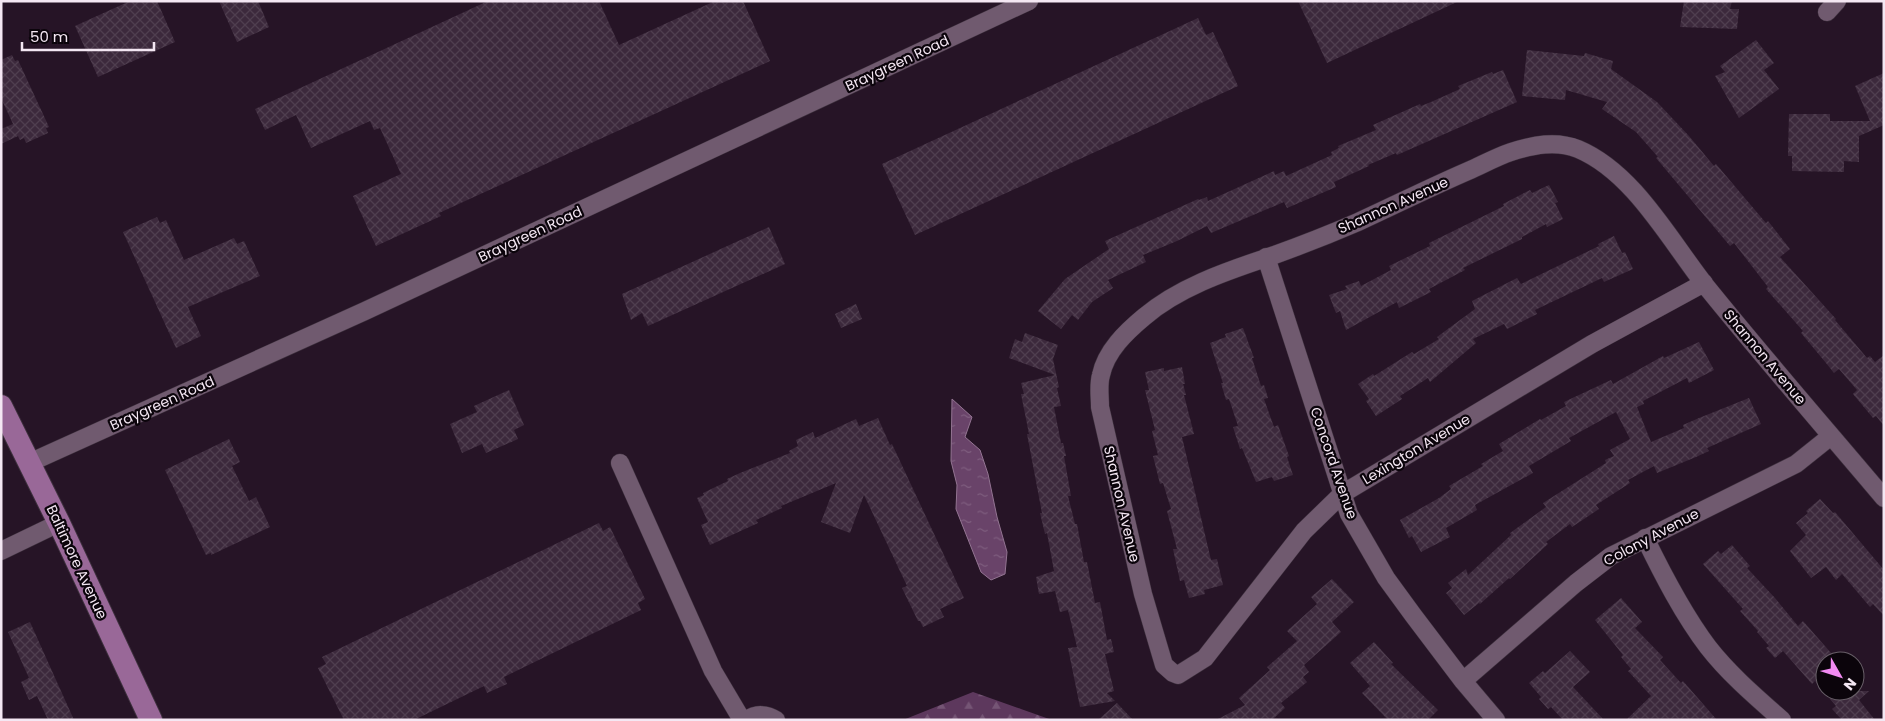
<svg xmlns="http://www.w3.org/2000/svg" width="1885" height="721" font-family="Poppins,sans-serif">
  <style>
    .forest { fill: url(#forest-firs) }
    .water { fill: url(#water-ripples); stroke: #937492 }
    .building { fill: url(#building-cross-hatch) }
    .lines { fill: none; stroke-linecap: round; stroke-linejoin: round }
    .minor-casing { stroke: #3d303d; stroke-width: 19 }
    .major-casing { stroke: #3d303d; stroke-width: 24 }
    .minor { stroke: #705a6f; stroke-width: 18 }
    .major { stroke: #996898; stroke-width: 22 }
    .labels { text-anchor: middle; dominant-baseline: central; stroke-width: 4.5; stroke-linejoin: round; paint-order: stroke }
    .street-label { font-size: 14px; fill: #f4e7f3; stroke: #0b040b }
  </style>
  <defs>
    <pattern id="forest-firs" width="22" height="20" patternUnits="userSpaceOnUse" patternTransform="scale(1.25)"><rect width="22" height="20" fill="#5d385d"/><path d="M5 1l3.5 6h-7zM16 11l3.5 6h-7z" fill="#755575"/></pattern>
    <pattern id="water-ripples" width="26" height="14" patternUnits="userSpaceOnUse" patternTransform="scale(1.25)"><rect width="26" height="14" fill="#694369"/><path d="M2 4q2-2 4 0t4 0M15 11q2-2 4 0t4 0" fill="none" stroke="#7f5e7f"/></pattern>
    <pattern id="building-cross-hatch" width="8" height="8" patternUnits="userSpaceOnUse" patternTransform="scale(1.25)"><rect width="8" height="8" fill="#3c293c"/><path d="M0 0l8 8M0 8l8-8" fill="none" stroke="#4f3e4f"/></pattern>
  </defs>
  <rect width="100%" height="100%" fill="#261426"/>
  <!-- forest -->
  <path class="forest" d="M973,692L1052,720H903Z"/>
  <!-- water -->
  <path class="water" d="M952,399L972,417L965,437L980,450L988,474L997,517L1007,552L1005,574L991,580L981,572L956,509L957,485L951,461Z"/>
  <!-- building -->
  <path class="building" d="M130,1H157L175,42L98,77L75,26Z
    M219,1H258L269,27L237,42Z
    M488,1H599L619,45L715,1H743L770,61L439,213L441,216L376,246L353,196L401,174L380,128L374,130L370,121L311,148L296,115L265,130L255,109Z
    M1298,1H1459L1327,63Z
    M1684,1H1732L1730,9H1739L1737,29L1680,27Z
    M1198,18L1206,35L1213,32L1238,86L915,235L882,164Z
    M1756,40L1774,63L1764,70L1779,89L1739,118L1715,76L1725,72L1720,66Z
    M1527,50L1584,56L1585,53L1613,61L1611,69L1657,102L1689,136L1714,166L1716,164L1766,223L1768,221L1790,249L1780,257L1836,319L1835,320L1867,358L1870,356L1875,362L1884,355V426L1876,416L1873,418L1853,394L1857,390L1839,369L1834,373L1826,363L1801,333L1803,331L1766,289L1768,287L1734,243L1730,246L1656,158L1658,157L1636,132L1602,109L1607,102L1566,90L1565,100L1522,96Z
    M12,55L15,61L18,60L49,127L46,128L48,133L26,143L24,138L20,140L18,136L1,144V129L13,124L1,98V60Z
    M1503,70L1517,102L1397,155L1396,153L1368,165L1369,166L1334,182L1336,187L1287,208L1284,202L1211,233L1207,226L1177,241L1143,255L1146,262L1108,280L1113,288L1092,302L1078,320L1072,315L1061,329L1038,311L1065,279L1109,249L1105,241L1198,199L1199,200L1207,197L1208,201L1274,171L1275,175L1284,171L1286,176L1332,155L1331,152L1339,148L1338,146L1376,130L1373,125L1420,104L1421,106L1431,102L1460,89L1458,86L1492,72L1493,74Z
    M1884,73V125L1859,136V162L1844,161V172L1792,171V156H1788L1789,114H1830V121H1870L1855,86Z
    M1549,185L1558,202L1555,203L1563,219L1547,227L1546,224L1522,237V239L1463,268L1465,270L1429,289L1431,292L1399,308L1397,302L1346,330L1340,311L1336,313L1329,295L1347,289L1345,286L1359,281L1361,286L1391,270L1389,266L1430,246L1429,243L1504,206L1503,204L1530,190L1532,193Z
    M157,217L160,223L166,220L184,260L234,238L237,244L244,241L260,276L188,307L201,336L176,348L123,232Z
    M769,227L785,264L648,326L642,313L631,320L622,294Z
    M1614,236L1622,253L1625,252L1633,269L1604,282L1602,278L1535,310L1537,314L1507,329L1504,324L1473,339L1476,343L1430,382L1428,378L1400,396L1402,399L1376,416L1366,401L1369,399L1358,384L1373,374L1374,376L1412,352L1414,354L1439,339L1437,337L1475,309L1472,301L1517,278L1521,284L1599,246L1598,244Z
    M856,304L862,319L841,328L835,314Z
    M1243,328L1254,358H1252L1261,386L1264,385L1268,398L1264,399L1274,427L1278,425L1289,456L1287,457L1293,475L1274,481L1272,477L1256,482L1242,448L1240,449L1233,427L1238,426L1229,399L1226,400L1221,383H1223L1210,343L1226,337L1225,334Z
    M1025,333L1058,345L1053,359L1059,387L1057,388L1061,406L1054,407L1061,443H1063L1066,456H1064L1071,496H1068L1075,524H1077L1084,562H1087L1095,603L1100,602L1107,640L1111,639L1114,652L1105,654L1114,691L1107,693L1115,701L1080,707L1068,648L1077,647L1068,610L1060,612L1055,591L1039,594L1036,577L1054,571L1047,533L1045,534L1040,513H1042L1027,434H1029L1021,394H1024L1021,383L1055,375L1009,358L1015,339L1022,342Z
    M1699,342L1714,370L1689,383L1687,378L1643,401L1644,404L1637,407L1651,442L1684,428L1683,425L1699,418L1749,398L1761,424L1707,448L1709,451L1696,457L1657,473L1654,466L1628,480L1630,483L1596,505L1599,509L1572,527L1570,524L1546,542L1548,544L1510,579L1509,578L1480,604L1479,603L1464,615L1446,593L1452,588L1448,583L1466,569L1468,575L1511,535L1510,533L1546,507L1543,503L1606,463L1605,460L1614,456L1610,450L1630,439L1616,412L1569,438L1571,441L1529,466L1533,473L1475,505L1477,510L1446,528L1450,537L1421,552L1412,536L1409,538L1400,520L1439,498L1451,489L1449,486L1483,466L1481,464L1503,451L1499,444L1540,419L1541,420L1566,406L1564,402L1611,380L1613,384L1663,356L1664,358Z
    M1182,367L1185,384H1183L1186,395H1184L1194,434L1182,437L1211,560L1217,559L1223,585L1204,590L1205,594L1189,598L1184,580L1180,581L1173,549H1177L1167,511L1171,509L1163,483L1160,484L1153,456L1158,455L1152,431L1155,430L1145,390H1149L1145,372L1164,368V371Z
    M509,390L524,425L514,430L518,439L486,453L482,444L462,453L450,424L477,412L474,406Z
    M878,418L890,445L892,444L964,598L940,609L944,617L923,627L920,621H918L902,588L907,586L864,495L850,533L821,522L836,483L781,506L782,508L756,520L758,523L710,545L701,525L708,522L697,498L704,495L703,493L728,481L727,479L740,473L790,453L789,451L798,446L796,440L813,432L815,438L856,419L859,426Z
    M229,439L240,462L232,466L249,501L256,497L270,527L211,555V553L206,555L165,470Z
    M1820,499L1833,513L1835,512L1884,570V616L1873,604L1870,607L1842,574L1836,580L1826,567L1811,578L1790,551L1806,535L1796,523L1808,513L1806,511Z
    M599,523L603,531L610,527L645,599L638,603L641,610L504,677L507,684L487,693L484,686L414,720H344L318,668L326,664L322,657Z
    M1732,545L1750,566L1747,568L1775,598L1798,626L1803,621L1838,661H1825V691H1869L1859,700L1875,720H1842L1832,709L1836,706L1815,681L1812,684L1783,651L1775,658L1766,648L1769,646L1757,632L1758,631L1740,611L1743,609L1703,564L1718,551L1721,554Z
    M1332,579L1354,602L1332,622L1341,632L1304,665L1309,672L1303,677L1307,682L1281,703L1285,708L1272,720H1216L1245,705L1239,698L1270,670L1267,667L1297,641L1287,631L1317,604L1311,597Z
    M1621,598L1642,622L1635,628L1663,657L1660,660L1681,683L1683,681L1717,720H1626L1651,696L1628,671L1631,669L1621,657L1623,655L1595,620Z
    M30,622L74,720H48L37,696L29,700L21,682L29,678L8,632Z
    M1374,642L1393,663L1391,664L1438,710L1428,720H1388L1362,693L1370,686L1350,663Z
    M1570,651L1590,672L1573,687L1604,720H1563L1551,707L1548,709L1539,699L1541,697L1529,683L1543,671L1545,673Z
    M1117,703L1133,720H1098Z"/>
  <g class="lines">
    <defs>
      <path id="minor" d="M1827,12L1837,1
        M1266,257L1349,514L1386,578L1413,615L1463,681L1496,720
        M1704,283L1592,344L1342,494L1304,531L1205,658L1178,675L1173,673L1164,665L1143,594L1100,407C1100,396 1098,385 1101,375C1106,351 1126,332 1144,317C1178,288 1224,272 1266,258C1297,247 1328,235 1358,222C1395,205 1431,187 1468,171C1482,165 1496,157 1511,152C1533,145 1556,140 1578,149C1633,172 1669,239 1705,285C1763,357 1824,427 1884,498
        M29,463L365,311L1029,1
        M620,463L713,671L742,720
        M1645,538C1663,575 1683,614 1708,647C1729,674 1756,697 1782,720
        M1,551L59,523
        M1463,681L1576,583L1611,556L1796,464L1831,436
        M747,720C756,713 767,714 776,720"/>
      <path id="major" d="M1,406L59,523L151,720"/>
    </defs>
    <!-- minor casing -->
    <use href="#minor" class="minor-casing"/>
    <!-- major casing -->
    <use href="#major" class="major-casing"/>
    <!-- minor -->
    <use href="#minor" class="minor"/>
    <!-- major -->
    <use href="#major" class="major"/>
  </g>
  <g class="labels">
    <!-- street labels -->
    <g class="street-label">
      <text transform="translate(897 63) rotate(-25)">Braygreen Road</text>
      <text transform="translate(1393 205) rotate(-24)">Shannon Avenue</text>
      <text transform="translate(530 234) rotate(-25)">Braygreen Road</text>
      <text transform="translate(1765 357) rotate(50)">Shannon Avenue</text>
      <text transform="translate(162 403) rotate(-24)">Braygreen Road</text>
      <text transform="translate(1416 449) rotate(-31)">Lexington Avenue</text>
      <text transform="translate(1334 463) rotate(71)">Concord Avenue</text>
      <text transform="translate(1122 504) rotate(77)">Shannon Avenue</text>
      <text transform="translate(1651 537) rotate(-28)">Colony Avenue</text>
      <text transform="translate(77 562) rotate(65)">Baltimore Avenue</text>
    </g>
  </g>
  <!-- border -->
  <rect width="1885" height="721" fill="none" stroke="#f4e7f3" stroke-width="5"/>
  <!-- north arrow -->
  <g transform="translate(1840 676) rotate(129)"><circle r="24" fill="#0b040b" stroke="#685f68"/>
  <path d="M0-4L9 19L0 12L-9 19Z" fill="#f28af2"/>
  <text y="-8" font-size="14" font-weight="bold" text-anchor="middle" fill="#f4e7f3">N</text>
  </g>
  <!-- scale -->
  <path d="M22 42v8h132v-8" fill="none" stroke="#f4e7f3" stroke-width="2.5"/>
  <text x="30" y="42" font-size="15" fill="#f4e7f3" stroke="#0b040b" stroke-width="4" paint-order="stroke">50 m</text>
</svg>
